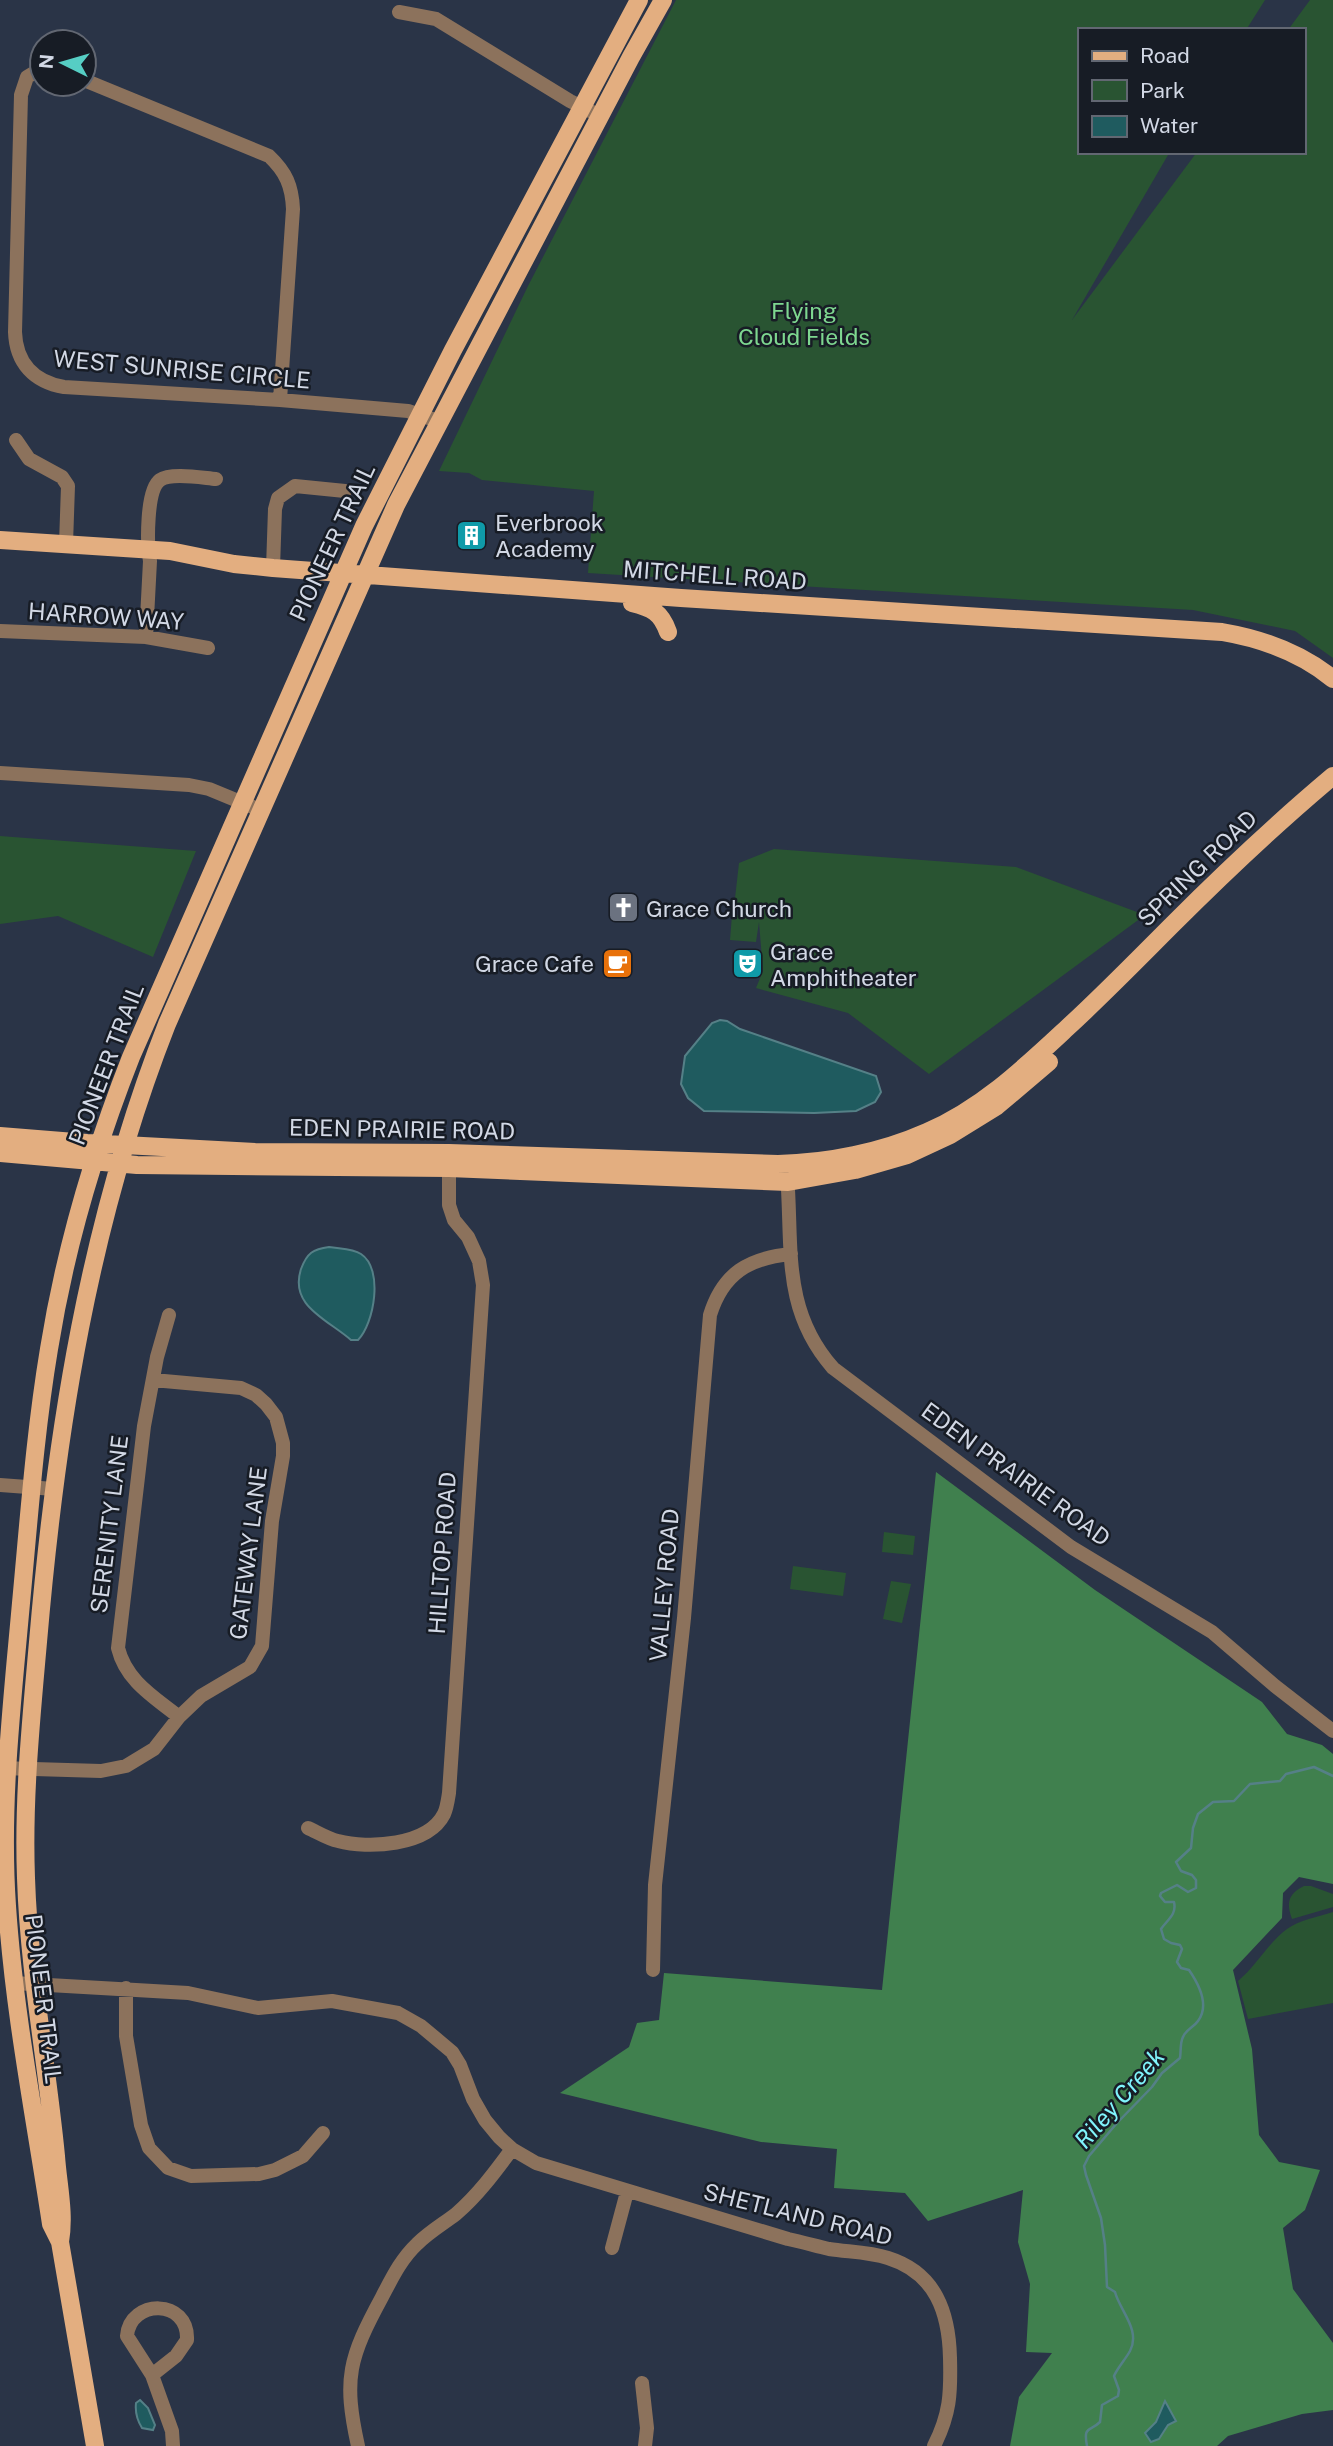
<svg xmlns="http://www.w3.org/2000/svg" width="1333" height="2446" font-family="'Public Sans',sans-serif">
  <style>
    .green { fill: #295432 }
    .forest { fill: #40804e }
    .water { fill: #1f5b5f; stroke: #558087; stroke-width: 2 }
    .lines { fill: none; stroke-linecap: round; stroke-linejoin: round }
    .stream { stroke: #558087; stroke-width: 2.5 }
    .minor { stroke: #8c725c; stroke-width: 14 }
    .major { stroke: #e3ae80; stroke-width: 18 }
    .labels { text-anchor: middle; dominant-baseline: central; stroke-width: 5; stroke-linejoin: round; paint-order: stroke }
    .park-label { font-size: 23px; fill: #7ed790; stroke: #171c25 }
    .street-label { font-size: 23px; fill: #d2d8e5; stroke: #171c25 }
    .poi-label { font-size: 23px; fill: #d2d8e5; stroke: #171c25; text-anchor: start }
    .water-label { font-size: 24px; font-style: italic; fill: #80f4fc; stroke: #171c25 }
  </style>
  <rect width="100%" height="100%" fill="#2a3447"/>
  <!-- green -->
  <path class="green" d="M676,0H1265L1246,30H1079V152H1165L1168,155L1072,320L1197,152H1303V30H1288L1310,0H1333V658L1295,631L1193,610L588,573L594,491L482,480L469,473L439,471L528,286Z
    M0,836L196,851L153,957L58,916L0,924Z
    M774,849L1016,867L1145,915L929,1074L848,1013L756,988L763,971L759,922L756,942L730,940L732,915L755,916L734,907L739,863Z
    M884,1532L915,1536L913,1555L882,1552Z
    M793,1566L846,1573L843,1596L790,1589Z
    M891,1581L911,1584L902,1623L883,1619Z
    M1304,1886H1311L1333,1894V1907L1292,1919C1286,1903 1288,1894 1304,1886Z
    M1333,1912V2003L1248,2019L1238,1981C1256,1966 1269,1942 1287,1929C1299,1920 1318,1917 1333,1912Z"/>
  <!-- forest -->
  <path class="forest" d="M936,1472L1095,1590L1262,1702L1287,1734L1322,1745L1333,1754V1884L1299,1877L1283,1893L1282,1918L1233,1970L1252,2049L1259,2135L1279,2162L1320,2170L1305,2210L1283,2228L1293,2289L1333,2343V2410L1302,2414L1228,2436L1217,2446H1010L1019,2397L1052,2353L1026,2352L1030,2284L1018,2242L1023,2190L928,2221L905,2193L834,2188L837,2149L761,2142L560,2093L629,2047L637,2023L659,2020L664,1973L882,1990Z"/>
  <!-- water -->
  <path class="water" d="M720,1020L727,1021L740,1029L876,1076L881,1092L875,1102L856,1111L814,1113L704,1111L688,1098L681,1084L685,1056L712,1023Z
    M329,1247C340,1249 352,1248 361,1254C384,1269 374,1324 358,1340H351C327,1319 289,1306 301,1269C307,1253 313,1249 329,1247Z
    M140,2400L148,2408L155,2425L153,2430L142,2428C137,2420 135,2412 136,2403Z
    M1165,2401L1176,2421L1168,2425L1159,2439L1151,2442L1145,2433L1156,2422Z"/>
  <g class="lines">
    <!-- stream -->
    <path class="stream" d="M1087,2446C1083,2425 1090,2432 1100,2422L1102,2405L1118,2396L1119,2390L1114,2376C1118,2367 1125,2360 1130,2351C1141,2330 1120,2311 1115,2292L1107,2287L1105,2245L1101,2218L1086,2175L1084,2166L1089,2156L1117,2123L1152,2087L1162,2073L1180,2058C1181,2052 1180,2042 1183,2037C1186,2029 1194,2027 1198,2021C1210,2005 1198,1983 1189,1970L1181,1968L1177,1962L1182,1949L1180,1945L1171,1943L1164,1939L1161,1929C1167,1920 1177,1915 1174,1902H1165L1160,1896L1161,1893L1177,1885L1188,1892L1196,1888V1880L1192,1875L1181,1871L1176,1862L1191,1848L1193,1828L1198,1814L1213,1802L1234,1801L1250,1784L1280,1781L1286,1774L1314,1767L1333,1776"/>
    <!-- minor -->
    <path class="minor" d="M399,12L436,19L570,101L592,112
      M42,68L27,77L21,95L15,332C16,363 34,382 64,387L280,400L408,411L438,421
      M84,80L269,156C286,172 292,186 293,209L280,400
      M16,440L29,459L62,477L68,486L66,544
      M273,568L275,509L278,498L295,486L345,491
      M0,631L146,637L208,648
      M146,637L150,561C147,545 146,490 160,480C171,472 203,478 216,479
      M0,773L189,785L209,789L260,810
      M787,1174C793,1247 781,1309 833,1368L1071,1547L1212,1632L1275,1686L1333,1731
      M169,1315L157,1357L144,1426L118,1648C126,1681 154,1697 179,1717
      M0,1485L54,1489
      M0,1768L101,1771L126,1766L154,1749L179,1717L201,1696L250,1667L262,1646L272,1521L283,1456V1443L276,1417L266,1404L256,1395L241,1388L153,1380
      M308,1828C317,1832 328,1839 338,1841C368,1849 428,1846 444,1814C447,1808 448,1799 449,1793L483,1285L479,1261L468,1237L454,1220L449,1205V1160
      M653,1970L655,1885L684,1618L710,1315C723,1273 749,1258 791,1254
      M14,1983L188,1993L258,2008L332,2001L398,2013L421,2026L452,2052L460,2065L473,2099L485,2120L499,2137L512,2149L536,2163L788,2239C802,2242 816,2246 829,2249C849,2252 869,2252 888,2258C936,2273 949,2313 950,2358C951,2394 950,2414 934,2446
      M126,1988V2036L141,2125L149,2148L168,2168L191,2176L259,2174L275,2170L303,2156L323,2133
      M612,2248L627,2192
      M152,2375L176,2356L187,2340C189,2298 130,2299 127,2336L152,2375L172,2431L173,2446
      M642,2383L647,2428L645,2446
      M358,2446C343,2378 349,2358 382,2297C392,2278 401,2259 417,2244C429,2232 443,2224 456,2214C478,2195 495,2172 512,2149"/>
    <!-- major -->
    <path class="major" d="M0,540L170,551L234,564L273,568L681,598L1222,632C1263,639 1300,652 1333,679
      M632,603C652,608 661,612 668,632
      M0,1136L87,1143L255,1152L449,1153L778,1164C828,1163 882,1152 927,1132C982,1108 1024,1068 1067,1028C1104,994 1138,959 1173,924C1225,872 1277,823 1333,776
      M0,1153L137,1165L449,1168L788,1182L855,1170L907,1155L950,1135L997,1106L1049,1062
      M60,2242C65,2213 58,2185 56,2156C47,2063 29,1972 26,1878C23,1799 31,1721 38,1642C56,1431 89,1222 167,1024L396,505L631,57L663,0
      M95,2446L60,2242L51,2224C35,2118 14,2012 7,1906C0,1805 12,1704 21,1603C29,1518 35,1433 49,1349C65,1249 94,1151 131,1057L364,526L453,350L639,0"/>
  </g>
  <!-- icons -->
  <defs>
    <symbol id="building-square" viewBox="-11 -11 22 22"><rect x="-9" y="-9" width="18" height="18" rx="4" fill="#0f9aa8" stroke="#171c25"/><path d="M-4-6H4V6H1V3H-1V6H-4ZM-2.5-4.3h1.7v1.8h-1.7ZM.8-4.3h1.7v1.8H.8ZM-2.5-1h1.7V.8h-1.7ZM.8-1h1.7V.8H.8Z" fill="#fff"/></symbol>
    <symbol id="church-square" viewBox="-11 -11 22 22"><rect x="-9" y="-9" width="18" height="18" rx="4" fill="#6b7280" stroke="#171c25"/><path d="M-1.2-6h2.4v3.5h3.3v2.4h-3.3V6h-2.4V-.1h-3.3v-2.4h3.3Z" fill="#fff"/></symbol>
    <symbol id="cafe-square" viewBox="-11 -11 22 22"><rect x="-9" y="-9" width="18" height="18" rx="4" fill="#e8710a" stroke="#171c25"/><path d="M-5.5-4.5H6V0H3Q3 3.5 0 3.5H-2.5Q-5.5 3.5-5.5 0ZM3-3.2v2h1.7v-2ZM-6 4.5H4V6H-6Z" fill="#fff"/></symbol>
    <symbol id="theatre-square" viewBox="-11 -11 22 22"><rect x="-9" y="-9" width="18" height="18" rx="4" fill="#0f9aa8" stroke="#171c25"/><path d="M-5-5.5Q0-4 5-5.5V0Q5 5 0 6Q-5 5-5 0ZM-3.3-2.5H-1v1.5H-3.3ZM1-2.5H3.3v1.5H1ZM-2.8 1Q0 5.5 2.8 1Z" fill="#fff"/></symbol>
  </defs>
  <g fill-rule="evenodd">
    <use href="#building-square" x="454" y="518" width="35" height="35"/>
    <use href="#church-square" x="606" y="890" width="35" height="35"/>
    <use href="#cafe-square" x="600" y="946" width="35" height="35"/>
    <use href="#theatre-square" x="730" y="946" width="35" height="35"/>
  </g>
  <g class="labels">
    <!-- park labels -->
    <g class="park-label">
      <text x="804" y="310">Flying<tspan x="804" dy="26">Cloud Fields</tspan></text>
    </g>
    <!-- street labels -->
    <g class="street-label">
      <text transform="translate(182 369) rotate(5)">WEST SUNRISE CIRCLE</text>
      <text transform="translate(332 542) rotate(-65)">PIONEER TRAIL</text>
      <text transform="translate(715 575) rotate(4)">MITCHELL ROAD</text>
      <text transform="translate(106 616) rotate(4)">HARROW WAY</text>
      <text transform="translate(1197 868) rotate(-44)">SPRING ROAD</text>
      <text transform="translate(106 1064) rotate(-69)">PIONEER TRAIL</text>
      <text transform="translate(402 1129) rotate(1)">EDEN PRAIRIE ROAD</text>
      <text transform="translate(1016 1474) rotate(36)">EDEN PRAIRIE ROAD</text>
      <text transform="translate(109 1524) rotate(-83)">SERENITY LANE</text>
      <text transform="translate(248 1553) rotate(-83)">GATEWAY LANE</text>
      <text transform="translate(442 1553) rotate(-86)">HILLTOP ROAD</text>
      <text transform="translate(664 1585) rotate(-85)">VALLEY ROAD</text>
      <text transform="translate(44 1999) rotate(83)">PIONEER TRAIL</text>
      <text transform="translate(798 2214) rotate(14)">SHETLAND ROAD</text>
    </g>
    <!-- poi labels -->
    <g class="poi-label">
      <text x="495" y="522">Everbrook<tspan x="495" dy="26">Academy</tspan></text>
      <text x="646" y="908">Grace Church</text>
      <text x="770" y="951">Grace<tspan x="770" dy="26">Amphitheater</tspan></text>
      <text x="594" y="963" text-anchor="end">Grace Cafe</text>
    </g>
    <!-- water labels -->
    <g class="water-label">
      <text transform="translate(1119 2098) rotate(-49)">Riley Creek</text>
    </g>
  </g>
  <!-- legend -->
  <rect x="1078" y="28" width="228" height="126" fill="#171c25" stroke="#626772" stroke-width="2"/>
  <rect x="1092" y="51" width="35" height="10" fill="#e3ae80" stroke="#626772" stroke-width="2"/>
  <text x="1140" y="63" font-size="21" fill="#d2d8e5">Road</text>
  <rect x="1092" y="80" width="35" height="21" fill="#295432" stroke="#626772" stroke-width="2"/>
  <text x="1140" y="98" font-size="21" fill="#d2d8e5">Park</text>
  <rect x="1092" y="116" width="35" height="21" fill="#1f5b5f" stroke="#626772" stroke-width="2"/>
  <text x="1140" y="133" font-size="21" fill="#d2d8e5">Water</text>
  <!-- north arrow -->
  <g transform="translate(63 63) rotate(275)"><circle r="33" fill="#171c25" stroke="#626772" stroke-width="2"/>
  <path d="M0-5L12 26L0 18L-12 26Z" fill="#56cec4"/>
  <text y="-10" font-size="19" font-weight="bold" text-anchor="middle" fill="#d2d8e5">N</text>
  </g>
</svg>
